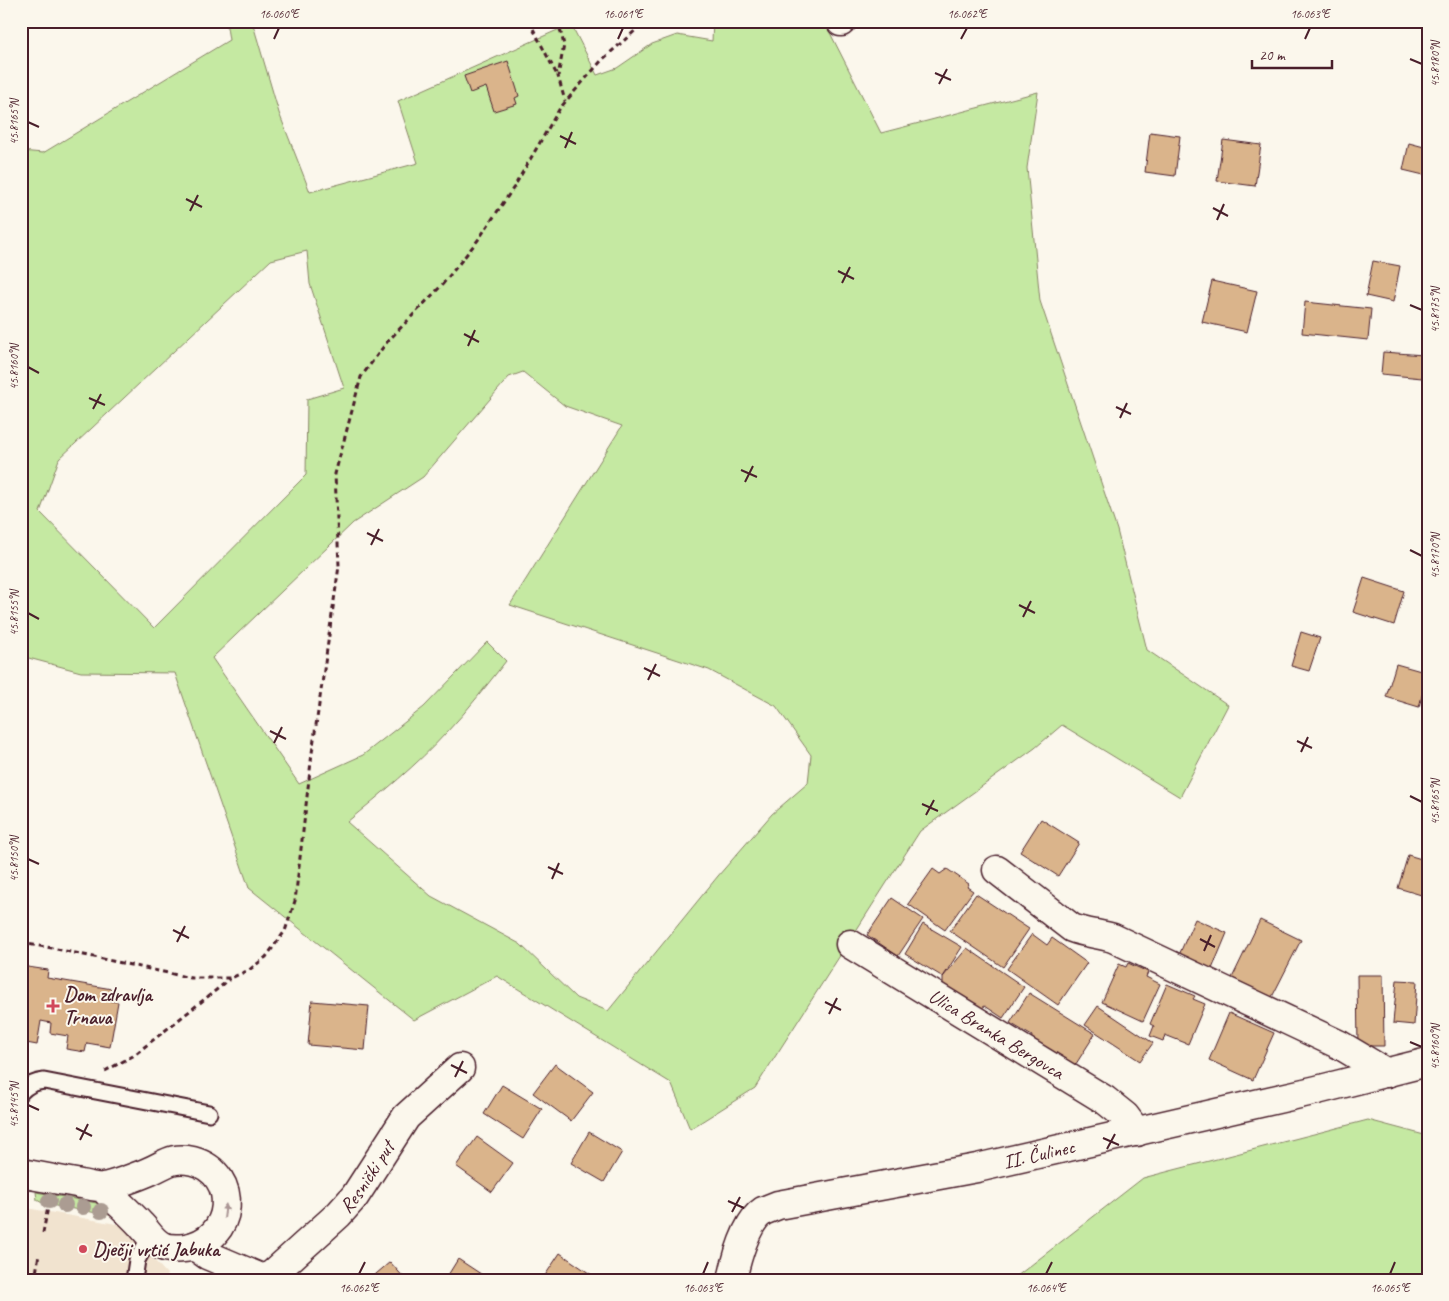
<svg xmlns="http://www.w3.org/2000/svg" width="1449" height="1301" font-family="Caveat,sans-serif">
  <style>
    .built { fill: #f1e3cf }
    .green { fill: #c5e9a2; stroke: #888466; fill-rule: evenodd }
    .building { fill: #dab48b; stroke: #4a1f2b }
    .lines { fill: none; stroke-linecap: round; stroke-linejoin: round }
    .lane-casing { stroke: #4a1f2b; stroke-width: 19 }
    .street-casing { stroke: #4a1f2b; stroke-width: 31 }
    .path { stroke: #4a1f2b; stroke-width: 3; stroke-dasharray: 5 4; stroke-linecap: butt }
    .lane { stroke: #fbf7ec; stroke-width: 15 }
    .street { stroke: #fbf7ec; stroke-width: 28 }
    .tree { fill: #ab9c92 }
    .oneway { fill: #ab9695 }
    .ticks { fill: none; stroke: #4a1f2b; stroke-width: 2 }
    .poi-dot { fill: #d1495b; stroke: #fbf7ec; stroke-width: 2 }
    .labels { text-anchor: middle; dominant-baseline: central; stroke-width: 4; stroke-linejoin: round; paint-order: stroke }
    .poi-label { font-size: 20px; font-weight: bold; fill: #4a1f2b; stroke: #fbf7ec; text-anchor: start }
    .street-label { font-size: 20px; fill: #4a1f2b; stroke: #fbf7ec }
    .neatline { fill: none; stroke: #4a1f2b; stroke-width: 2 }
    .ticks-label { font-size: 12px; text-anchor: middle; fill: #4a1f2b }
  </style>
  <rect width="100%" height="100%" fill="#fbf7ec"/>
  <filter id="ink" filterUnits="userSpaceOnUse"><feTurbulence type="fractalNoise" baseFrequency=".02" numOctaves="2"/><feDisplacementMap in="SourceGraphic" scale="10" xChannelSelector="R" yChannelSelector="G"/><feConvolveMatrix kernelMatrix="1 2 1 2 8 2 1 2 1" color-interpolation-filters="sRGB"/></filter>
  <g filter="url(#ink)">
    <!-- built -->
    <path class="built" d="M21,1207L122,1225L167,1274L165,1280H21Z"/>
    <!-- green -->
    <path class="green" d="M226,21H252L279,113L310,192L418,163L398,101L571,24L597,75L617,68L652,44L677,35L712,41L713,21H824L881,133L1038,92L1027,168L1040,301L1117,530L1147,650L1228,705L1180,797L1062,725L1035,748L920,831L755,1088L690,1129L671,1083L497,976L414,1020L249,888L175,673L81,672L21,656V151L43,153L229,40ZM307,251L310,284L344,388L307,399L306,475L154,628L40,512L59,459L271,260ZM523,372L565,406L622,426L510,605L709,670L776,706L811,755L808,783L772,814L718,876L608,1011L576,998L520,944L431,896L347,822C381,794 417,765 447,732C468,710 487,685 506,661L487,642L424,707L363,755L299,784L212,658L353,523L423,477L509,377Z
      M1368,1120L1428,1136V1280H1012L1143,1178Z
      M36,1192L102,1204L115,1216L44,1204L37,1200Z"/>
    <!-- building -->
    <path class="building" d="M508,61L519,96L515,98L517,104L494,111L486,87L470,93L464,76Z
      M1150,132L1180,136L1175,176L1145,172Z
      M1223,140L1261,145L1255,186L1217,181Z
      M1409,143L1428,148V176L1403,170Z
      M1373,261L1400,266L1393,302L1366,296Z
      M1212,281L1257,291L1247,332L1202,322Z
      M1305,302L1371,309L1368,340L1302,333Z
      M1383,352L1424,355L1422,378L1381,374Z
      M1364,578L1404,591L1394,625L1353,612Z
      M1301,632L1320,638L1309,671L1291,666Z
      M1396,664L1428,673L1419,707L1386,697Z
      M1041,819L1079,843L1058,876L1020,852Z
      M1408,855L1428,861V897L1398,888Z
      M933,869L940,874L947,869L969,884L967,887L973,891L945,930L908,904Z
      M976,894L1029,929L1003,967L950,931Z
      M892,898L923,919L898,956L867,935Z
      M1195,919L1227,933L1212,969L1179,955Z
      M1260,920L1301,940L1272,997L1232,978Z
      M923,924L962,947L943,977L905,954Z
      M1032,934L1047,945L1052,938L1087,963L1058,1005L1007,969Z
      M967,948L1024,987L1003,1018L985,1006L980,1009L943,984V977Z
      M1128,963L1148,972L1146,977L1160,984L1143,1021L1102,1002L1119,964L1126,967Z
      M21,966L48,970L47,978L112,989L110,1001L118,1002L110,1047L87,1043L85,1052L66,1049L68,1036L50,1033L51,1023L41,1021L37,1045L21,1042Z
      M1357,975H1383L1384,1046H1358Z
      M1397,980L1417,981L1414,1025L1393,1023Z
      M1167,984L1195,996L1193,999L1205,1004L1188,1044L1165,1035L1163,1041L1150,1036L1154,1026L1150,1024Z
      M1029,993L1095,1034L1074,1067L1031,1040L1032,1036L1010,1023Z
      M312,1001L369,1006L365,1050L308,1045Z
      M1098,1006L1153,1043L1140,1061L1085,1025Z
      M1229,1013L1274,1033L1253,1080L1209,1060Z
      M555,1064L593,1092L571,1121L533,1093Z
      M502,1085L542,1109L523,1139L484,1114Z
      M589,1132L622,1152L604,1182L571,1163Z
      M477,1137L513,1163L492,1192L456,1166Z
      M560,1253L599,1280H542Z
      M458,1259L490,1280H445Z
      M390,1262L406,1280H369Z
      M21,1272L26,1273L25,1280H21Z"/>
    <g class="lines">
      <defs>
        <path id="lane" d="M21,1092C28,1085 34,1082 44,1081L209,1113
          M134,1280L137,1260L150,1237"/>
        <g id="street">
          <path d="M841,22L842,21"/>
          <path d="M997,870L1072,928C1085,933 1099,934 1113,938L1340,1045L1387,1073"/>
          <path id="s1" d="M850,944L1105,1100L1125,1116L1137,1132"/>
          <path d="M21,1173C41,1177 61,1180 81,1184C88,1185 97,1188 103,1187C112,1186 141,1175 150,1171C166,1164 173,1156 193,1161C241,1174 235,1241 185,1248C177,1249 169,1249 162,1246C152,1241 148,1232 141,1225C129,1212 115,1200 103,1188"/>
          <path d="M196,1247L207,1255L266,1280"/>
          <path id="s2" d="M266,1280L339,1214L355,1196L406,1117L460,1068"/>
          <path id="s3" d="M732,1280C736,1261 746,1222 763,1211C768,1209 773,1207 778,1205L977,1168L1317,1090L1428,1062"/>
        </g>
      </defs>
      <!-- lane casing -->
      <use href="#lane" class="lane-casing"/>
      <!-- street casing -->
      <use href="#street" class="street-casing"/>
      <!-- path -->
      <path class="path" d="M529,21L557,75
        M558,21L564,45L558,76L565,101
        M21,943L52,948L191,978H231L249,970L266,957L285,931L295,901L312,753L339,566L335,474L361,377L387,342L442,285L478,240L514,187L560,108L602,60L646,21
        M105,1071L133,1056L230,979
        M43,1233L48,1207
        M35,1280L39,1254"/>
      <!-- lane -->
      <use href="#lane" class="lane"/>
      <!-- street -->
      <use href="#street" class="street"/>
    </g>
    <!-- trees -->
    <g class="tree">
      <circle cx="49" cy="1201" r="8"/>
      <circle cx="65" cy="1205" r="8"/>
      <circle cx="83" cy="1207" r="8"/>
      <circle cx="101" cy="1211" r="8"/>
    </g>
    <!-- one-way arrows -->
    <defs><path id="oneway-solid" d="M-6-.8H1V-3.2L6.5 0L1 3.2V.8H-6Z" transform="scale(1.25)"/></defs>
    <use class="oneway" href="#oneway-solid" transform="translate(225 1211) rotate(-83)"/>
  </g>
  <!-- ticks -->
  <path class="ticks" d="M274,39L279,28M618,39L623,28M961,39L967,28M1305,39L1310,28M1410,59L1422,64M935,73L951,80M939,84L947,69M28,122L39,127M560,136L576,144M565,148L572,132M186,199L202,207M1213,208L1228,216M190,211L198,195M1217,220L1224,204M838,271L854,279M842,283L850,267M1410,305L1422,310M464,334L479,342M468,346L475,330M28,367L39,373M89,398L105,405M1116,407L1131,414M93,409L101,394M1120,418L1127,403M741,470L757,477M745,482L753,466M367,533L383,541M371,545L379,529M1410,550L1422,556M1019,605L1035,613M28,613L39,619M1023,617L1031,601M644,668L660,676M648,680L656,664M270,731L286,739M1297,741L1312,748M274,743L282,727M1301,752L1308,737M1410,796L1422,802M922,804L938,811M926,815L934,800M28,859L39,864M548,867L563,874M552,879L559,863M173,930L189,938M1200,939L1215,947M177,942L185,926M1204,951L1211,935M825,1002L841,1010M829,1014L837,998M1410,1042L1422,1047M451,1065L467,1073M455,1077L463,1061M28,1105L39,1110M76,1128L92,1136M1103,1138L1119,1145M80,1140L88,1124M1107,1149L1115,1134M728,1201L744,1208M732,1212L740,1197M359,1274L365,1262M703,1274L708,1262M1046,1274L1052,1262M1390,1274L1395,1262"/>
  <!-- markers -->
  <g class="poi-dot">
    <path d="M50.5 998.5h5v5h5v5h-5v5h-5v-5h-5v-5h5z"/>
    <circle cx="83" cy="1249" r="5"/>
  </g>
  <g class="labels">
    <!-- poi labels -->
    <g class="poi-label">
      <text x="64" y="994">Dom zdravlja<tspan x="64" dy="23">Trnava</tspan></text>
      <text x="93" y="1249">Dječji vrtić Jabuka</text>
    </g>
    <!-- street labels -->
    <g class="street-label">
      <text stroke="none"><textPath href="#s1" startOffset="172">Ulica Branka Bergovca</textPath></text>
      <text stroke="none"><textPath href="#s3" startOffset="359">II. Čulinec</textPath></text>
      <text stroke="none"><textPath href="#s2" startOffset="145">Resnički put</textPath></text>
    </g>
  </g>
  <!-- margin -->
  <rect width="1449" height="1301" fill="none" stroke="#fbf7ec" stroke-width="55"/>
  <!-- scale -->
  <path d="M1252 60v8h80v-8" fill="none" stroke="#4a1f2b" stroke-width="2.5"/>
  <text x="1259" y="60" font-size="15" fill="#4a1f2b" stroke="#fbf7ec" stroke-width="4" paint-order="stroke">20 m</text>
  <rect x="28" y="28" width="1394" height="1246" class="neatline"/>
  <g class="ticks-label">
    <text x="279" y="18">16.060°E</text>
    <text x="623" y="18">16.061°E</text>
    <text x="967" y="18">16.062°E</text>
    <text x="1310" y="18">16.063°E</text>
    <text transform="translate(1435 64) rotate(-90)" y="4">45.8180°N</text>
    <text transform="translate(14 122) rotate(-90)" y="4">45.8165°N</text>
    <text transform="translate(1435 310) rotate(-90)" y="4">45.8175°N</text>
    <text transform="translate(14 367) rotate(-90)" y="4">45.8160°N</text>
    <text transform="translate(1435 556) rotate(-90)" y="4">45.8170°N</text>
    <text transform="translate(14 613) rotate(-90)" y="4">45.8155°N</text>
    <text transform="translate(1435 802) rotate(-90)" y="4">45.8165°N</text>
    <text transform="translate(14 859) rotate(-90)" y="4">45.8150°N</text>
    <text transform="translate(1435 1047) rotate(-90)" y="4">45.8160°N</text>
    <text transform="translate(14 1105) rotate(-90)" y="4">45.8145°N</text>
    <text x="359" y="1292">16.062°E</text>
    <text x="703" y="1292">16.063°E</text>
    <text x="1046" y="1292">16.064°E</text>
    <text x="1390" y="1292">16.065°E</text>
  </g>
</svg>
